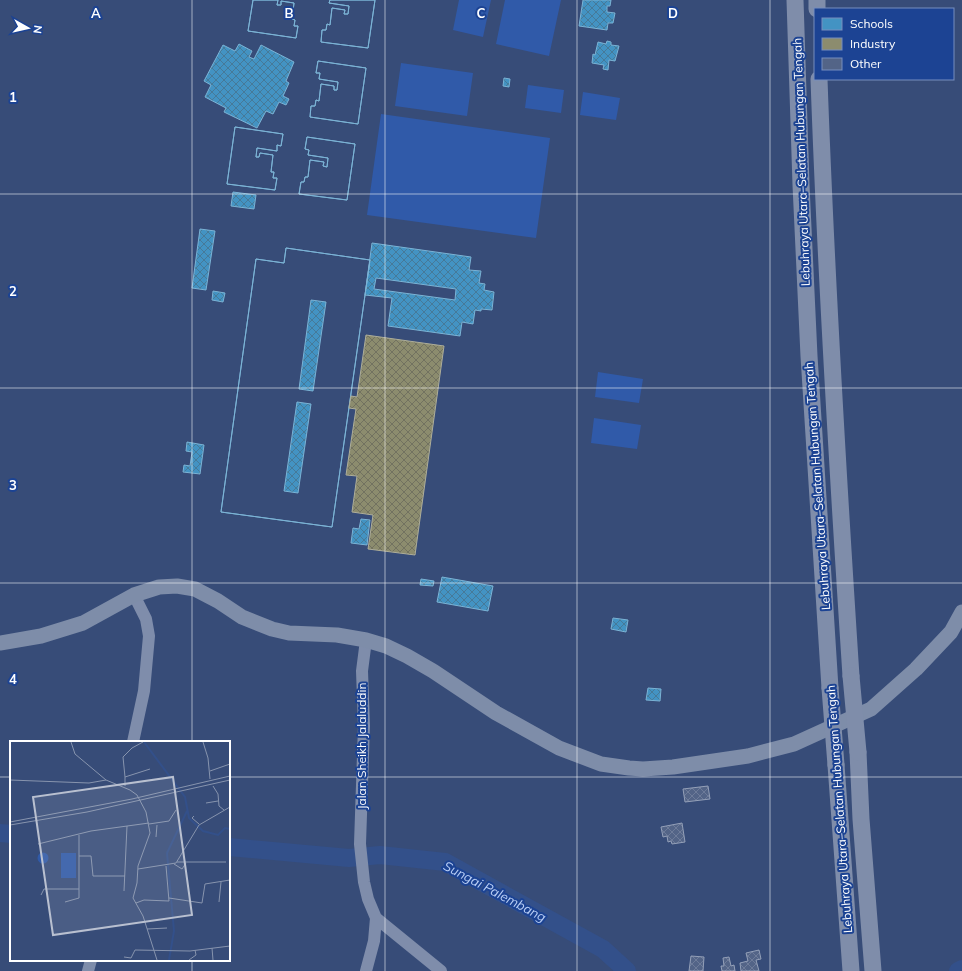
<svg xmlns="http://www.w3.org/2000/svg" width="962" height="971" font-family="Mulish,sans-serif">
  <style>
    .pitch { fill: #305aa9 }
    .schools { fill: url(#schools-cross-hatch); stroke: #7bb3d5; fill-rule: evenodd }
    .industry { fill: url(#industry-cross-hatch); stroke: #aeae9a }
    .lines { fill: none; stroke-linecap: round; stroke-linejoin: round }
    .river { stroke: #33508a; stroke-width: 18 }
    .building { fill: url(#building-cross-hatch); stroke: #94a0b8 }
    .minor { stroke: #7f8dab; stroke-width: 12 }
    .major { stroke: #7e8da9; stroke-width: 15 }
    .highway { stroke: #7f8daa; stroke-width: 17 }
    .highway-bridge { stroke: #7f8daa; stroke-width: 17 }
    .grid { fill: none; stroke: #fff; stroke-width: 1; stroke-opacity: 0.55 }
    .labels { text-anchor: middle; dominant-baseline: central; stroke-width: 4; stroke-linejoin: round; paint-order: stroke }
    .street-label { font-size: 12px; fill: #fff; stroke: #1c4393 }
    .water-label { font-size: 13px; font-style: italic; fill: #b9cef6; stroke: #1c4393 }
    .inset-river { fill: none; stroke: #33508a; stroke-width: 2 }
    .inset-road { fill: none; stroke: #8794ae; stroke-width: 1 }
    .view { fill: #b9c0d0; fill-opacity: 0.15; stroke: #b9c0d0; stroke-width: 2 }
    .inset-edge { fill: none; stroke: #fff; stroke-width: 2 }
    .grid-label { font-size: 13px; text-anchor: middle; font-weight: bold; fill: #fff; stroke: #1c4393; stroke-width: 4; stroke-linejoin: round; paint-order: stroke }
  </style>
  <defs>
    <pattern id="schools-cross-hatch" width="8" height="8" patternUnits="userSpaceOnUse"><rect width="8" height="8" fill="#4393c3"/><path d="M0 0l8 8M0 8l8-8" fill="none" stroke="#467a99"/></pattern>
    <pattern id="industry-cross-hatch" width="8" height="8" patternUnits="userSpaceOnUse"><rect width="8" height="8" fill="#8c8c6e"/><path d="M0 0l8 8M0 8l8-8" fill="none" stroke="#727260"/></pattern>
    <pattern id="building-cross-hatch" width="8" height="8" patternUnits="userSpaceOnUse"><rect width="8" height="8" fill="#536487"/><path d="M0 0l8 8M0 8l8-8" fill="none" stroke="#6d7b99"/></pattern>
  </defs>
  <rect width="100%" height="100%" fill="#374c78"/>
  <!-- pitch -->
  <path class="pitch" d="M459,0H491L483,37L453,30Z
    M505,0H561L549,56L496,44Z
    M401,63L473,73L467,116L395,106Z
    M528,85L564,90L561,113L525,108Z
    M583,92L620,98L616,120L580,115Z
    M381,114L550,138L536,238L367,215Z
    M598,372L643,379L639,403L595,397Z
    M594,418L641,425L637,449L591,443Z"/>
  <!-- schools -->
  <path class="schools" d="M253,0H278L277,5H281V1L294,3L292,19L295,20L294,26H298L296,38L248,31Z
    M253,0H278L277,5H281V1L294,3L292,19L295,20L294,26H298L296,38L248,31Z
    M330,0H375L368,48L321,42L322,30H326L327,24L330,25L332,8L345,10L344,14H348L349,6L329,3Z
    M330,0H375L368,48L321,42L322,30H326L327,24L330,25L332,8L345,10L344,14H348L349,6L329,3Z
    M583,0H611L610,6H607V12L615,13L613,23H608L607,30L579,26Z
    M607,41L611,42V45L619,46L615,61L609,60L608,70L603,69L604,65L592,63L593,54L595,55L598,42L606,44Z
    M239,44L252,51L249,57L254,59L261,45L294,62L286,81L289,83L283,96L289,99L286,105L279,102L273,114L266,111L257,128L224,112L226,108L205,97L211,85L204,81L223,45L235,51Z
    M318,61L366,68L358,124L310,117L311,106H315L316,100L319,101L321,84L334,86V90H337L338,82L319,79L320,73H316Z
    M318,61L366,68L358,124L310,117L311,106H315L316,100L319,101L321,84L334,86V90H337L338,82L319,79L320,73H316Z
    M504,78L510,79L509,87L503,86Z
    M235,127L283,134L281,146L277,145V151L257,148L256,157H259L260,153L273,155L271,172H274L273,178H277L275,190L227,184Z
    M235,127L283,134L281,146L277,145V151L257,148L256,157H259L260,153L273,155L271,172H274L273,178H277L275,190L227,184Z
    M307,137L355,144L347,200L299,194L301,182H304L305,177H308L310,160L324,162L323,166L327,167L328,158L308,155L309,150L305,149Z
    M307,137L355,144L347,200L299,194L301,182H304L305,177H308L310,160L324,162L323,166L327,167L328,158L308,155L309,150L305,149Z
    M233,192L256,195L254,209L231,206Z
    M200,229L215,231L206,290L192,288Z
    M372,243L471,257L469,270L481,271L479,283L485,284L484,290L494,292L492,310L481,309V311L475,310L473,324L462,322L460,336L388,326L392,298L365,295ZM376,278L456,289L455,300L374,289Z
    M286,248L370,260L332,527L221,512L256,259L284,263ZM311,300L326,302L313,391L299,389ZM297,402L311,404L298,493L284,491Z
    M286,248L370,260L332,527L221,512L256,259L284,263Z
    M213,291L225,293L223,302L212,300Z
    M187,442L204,445L200,474L183,472L184,465L190,466L192,452L186,451Z
    M361,519L370,520L367,545L351,543L353,528L359,529Z
    M442,577L493,586L488,611L437,602Z
    M421,579L434,581L433,586L420,585Z
    M613,618L628,620L626,632L611,629Z
    M648,688L661,689L660,701L646,700Z"/>
  <!-- industry -->
  <path class="industry" d="M366,335L444,346L415,555L368,549L373,515L352,512L357,476L346,475L356,409L349,408L351,396L357,397Z"/>
  <g class="lines">
    <!-- river -->
    <path class="river" d="M0,833L11,834
      M229,847L349,858L380,855L445,862L603,949L627,971
      M958,971L962,969"/>
  </g>
  <!-- building -->
  <path class="building" d="M708,786L710,799L685,802L683,789Z
    M682,823L685,842L672,844L671,841L668,842L667,836L663,837L661,827Z
    M759,950L761,959L756,960L759,971H741L740,963L748,961L746,953Z
    M691,956L704,957L703,971H689Z
    M729,957L731,966L734,965L735,971H722L721,966H724L723,958Z"/>
  <g class="lines">
    <!-- minor -->
    <path class="minor" d="M366,640L362,671L364,726L360,844L364,882L368,899L376,918L441,971
      M133,742L144,691L149,636L146,619L134,595
      M88,971L91,960
      M366,971L374,941L376,918"/>
    <!-- major -->
    <path class="major" d="M0,643L41,636L83,623L134,595L159,587L177,586L195,589L218,601L242,617L272,629L289,633L337,635L366,640L386,646L407,656L433,671L496,713L559,748L601,764L629,768L643,769L673,767L748,756L794,744L871,709L916,669L951,632L962,612"/>
    <!-- highway -->
    <path class="highway" d="M795,0L801,185L809,356L830,688
      M817,0V9
      M819,79C826,278 838,477 851,676
      M858,752L861,819L873,971
      M836,765L851,971"/>
    <!-- highway-bridge -->
    <path class="highway-bridge" d="M851,676L858,752
      M830,688L836,765"/>
  </g>
  <!-- grid -->
  <path class="grid" d="M192,0V742M385,0V971M577,0V971M770,0V971M0,194H962M0,388H962M0,583H962M0,777H11M229,777H962M192,960V971"/>
  <g class="labels">
    <!-- street labels -->
    <g class="street-label">
      <text transform="translate(801 162) rotate(-92)">Lebuhraya Utara–Selatan Hubungan Tengah</text>
      <text transform="translate(817 486) rotate(-94)">Lebuhraya Utara–Selatan Hubungan Tengah</text>
      <text transform="translate(361 746) rotate(-90)">Jalan Sheikh Jalaluddin</text>
      <text transform="translate(839 809) rotate(-94)">Lebuhraya Utara–Selatan Hubungan Tengah</text>
    </g>
    <!-- water labels -->
    <g class="water-label">
      <text transform="translate(495 891) rotate(28)">Sungai Palembang</text>
    </g>
  </g>
  <!-- overview -->
  <g transform="translate(10 741)">
    <rect width="220" height="220" fill="#374c78"/>
    <path d="M27.5 117a5.5 5.5 0 1 1 11 0a5.5 5.5 0 1 1-11 0ZM51,112H66V137H51Z" fill="#305aa9"/>
    <path class="inset-river" d="M134,1L175,56L179,77L193,90L208,94L215,87L220,88M159,219L164,190L157,112L177,70"/>
    <path class="inset-road" d="M61,1L65,13L96,39L120,49L127,54L136,71L140,92L128,125L127,142L123,157L133,175L147,219M193,1L198,17L200,38M200,30L220,23M115,36L113,16L122,7L133,1M0,39L79,42L96,39M115,45V36L140,28M203,45L208,53L209,65L214,69M196,62L208,60M184,75L182,77L189,83M0,81L122,58L220,35M139,83L159,80L166,69M0,84L77,71L220,39M146,96L147,84M28,103L81,90L139,82M69,115H81L83,135H115M167,121H216M164,123L172,128L176,122M128,128L166,122L189,84L220,66M114,150L117,85M31,154L34,148H69M159,157L192,162L195,143L220,139M55,161L69,157V94M209,161L211,141M126,162L134,159L159,160L156,125M137,188L157,187M202,207L203,219M114,216L121,217L125,209L180,210L220,205M179,219L186,214L185,209"/>
    <path class="view" d="M163,36L182,174L43,194L23,56Z"/>
    <rect width="220" height="220" class="inset-edge"/>
  </g>
  <g class="grid-label">
    <text x="96" y="18">A</text>
    <text x="289" y="18">B</text>
    <text x="481" y="18">C</text>
    <text x="673" y="18">D</text>
    <text x="13" y="102">1</text>
    <text x="13" y="296">2</text>
    <text x="13" y="490">3</text>
    <text x="13" y="684">4</text>
  </g>
  <!-- legend -->
  <rect x="814" y="8" width="140" height="72" fill="#1c4393" stroke="#778ebe"/>
  <rect x="822" y="18" width="20" height="12" fill="#4393c3" stroke="#778ebe"/>
  <text x="850" y="28" font-size="12" fill="#ffffff">Schools</text>
  <rect x="822" y="38" width="20" height="12" fill="#8c8c6e" stroke="#778ebe"/>
  <text x="850" y="48" font-size="12" fill="#ffffff">Industry</text>
  <rect x="822" y="58" width="20" height="12" fill="#536487" stroke="#778ebe"/>
  <text x="850" y="68" font-size="12" fill="#ffffff">Other</text>
  <!-- north arrow -->
  <g transform="translate(28 28) rotate(98)" stroke="#1c4393" stroke-width="3" paint-order="stroke">
  <path d="M0-3L7 15L0 10L-7 15Z" fill="#ffffff"/>
  <text y="-6" font-size="11" font-weight="bold" text-anchor="middle" fill="#ffffff">N</text>
  </g>
</svg>
